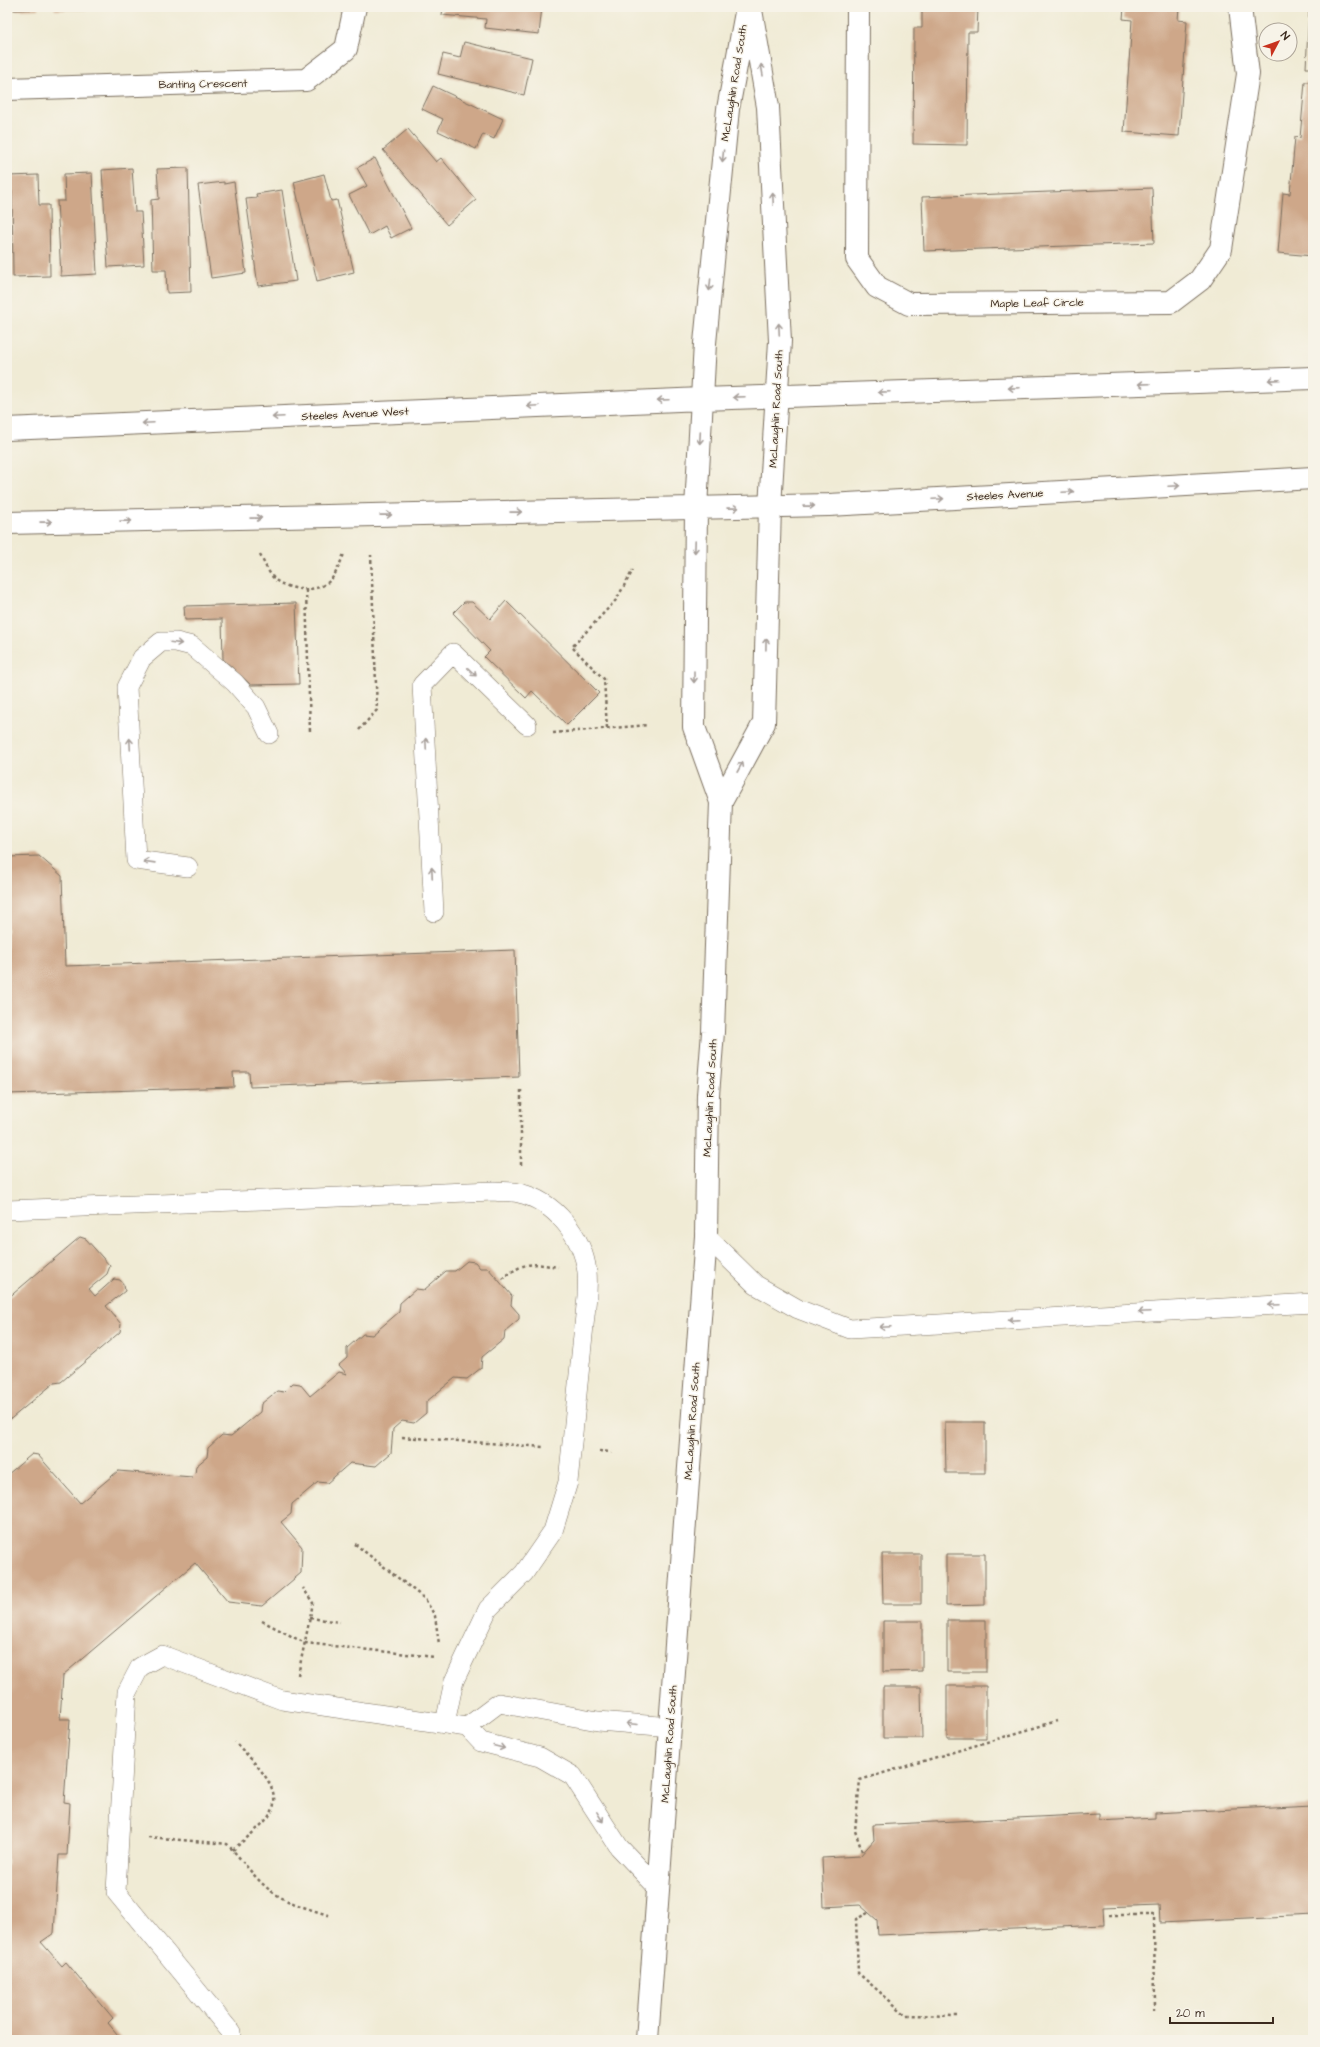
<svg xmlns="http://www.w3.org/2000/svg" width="1320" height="2047" font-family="'Architects Daughter',sans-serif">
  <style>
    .building { fill: #cea789 }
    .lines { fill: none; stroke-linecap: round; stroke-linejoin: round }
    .service-casing { stroke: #7a6e5e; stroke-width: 20 }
    .minor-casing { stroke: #7a6e5e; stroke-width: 24 }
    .tertiary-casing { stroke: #7a6e5e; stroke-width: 24 }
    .secondary-casing { stroke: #7a6e5e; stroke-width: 24 }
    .path { stroke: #7a6e5e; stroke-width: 2.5; stroke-dasharray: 3 3; stroke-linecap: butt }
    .service { stroke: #fff; stroke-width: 19 }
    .minor { stroke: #fff; stroke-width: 22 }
    .tertiary { stroke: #fff; stroke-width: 22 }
    .secondary { stroke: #fff; stroke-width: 22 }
    .oneway { stroke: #a79f9a }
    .labels { text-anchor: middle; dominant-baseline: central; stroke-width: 3; stroke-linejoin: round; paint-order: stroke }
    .street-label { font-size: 11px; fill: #3b2a1e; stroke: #f7f3e8 }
  </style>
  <rect width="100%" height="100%" fill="#f7f3e8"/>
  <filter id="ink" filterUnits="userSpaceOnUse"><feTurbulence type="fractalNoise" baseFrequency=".025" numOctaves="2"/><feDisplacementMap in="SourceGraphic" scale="8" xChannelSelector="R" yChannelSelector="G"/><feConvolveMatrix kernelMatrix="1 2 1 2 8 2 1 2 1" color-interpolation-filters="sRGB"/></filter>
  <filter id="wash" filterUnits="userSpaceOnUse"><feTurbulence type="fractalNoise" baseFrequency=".012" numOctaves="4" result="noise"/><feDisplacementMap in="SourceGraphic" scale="16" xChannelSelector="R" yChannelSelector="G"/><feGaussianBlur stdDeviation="0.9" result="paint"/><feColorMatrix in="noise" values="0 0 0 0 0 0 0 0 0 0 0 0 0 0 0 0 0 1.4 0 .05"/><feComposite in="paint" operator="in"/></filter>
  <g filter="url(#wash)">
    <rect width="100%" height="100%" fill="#f0ebd5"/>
    <g id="blocks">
      <!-- building -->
      <path class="building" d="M13,7H38V9L14,10Z
        M54,7H86V10H55Z
        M105,7H131V9H105Z
        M443,7H542L539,34L485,28L486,19L442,15Z
        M922,7H978L977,32H968L967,145L913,144L914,28H922Z
        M1124,7H1179L1178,20L1187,21L1179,136L1124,132L1132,20L1123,19Z
        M1304,7H1313V68H1306L1309,10H1304Z
        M464,42L532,58L524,95L438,74L443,54L460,58Z
        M1305,82H1313V256L1278,253L1283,193L1290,194L1295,137L1300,138Z
        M433,86L503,119L494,139L483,134L476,149L438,131L443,119L422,109Z
        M408,129L436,162L441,158L476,200L447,225L383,150Z
        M375,158L411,228L391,238L385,226L369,235L349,195L367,186L357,168Z
        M132,168L135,212H141L144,265L108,267L102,170Z
        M188,168L191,292L167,293L166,270H153L151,200L159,199L157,169Z
        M92,173L97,274L61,276L57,201H65L64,174Z
        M324,174L331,201L337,200L354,272L317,281L294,182Z
        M38,175L39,205H49L50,276L13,277L12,191L9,192L8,176Z
        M224,182V184L234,182L246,273L211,278L198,185Z
        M1152,188L1154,243L924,251L922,197Z
        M282,190L296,281L258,286L246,199L257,198L256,194Z
        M506,601L599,693L567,725L532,691L526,698L484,657L490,651L453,613L464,602H472L490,619Z
        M296,603L299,684L251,685L223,659L222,619L185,620L184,606Z
        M39,856L62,876L65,966L515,950L519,1077L250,1087L249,1072H233L234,1087L7,1094V857Z
        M80,1237L86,1239L110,1266L107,1274L89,1289L95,1296L114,1279L120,1280L124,1285L125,1291L106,1306L121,1324L120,1332L61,1382L54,1383L7,1422V1299Z
        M467,1261L475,1262L480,1268H488L512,1296L511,1305L519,1314V1319L505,1331L504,1339L482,1357L481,1368L467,1379L455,1378L426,1402V1413L414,1423L402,1421L393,1429L391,1453L376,1466L350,1463L327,1483L318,1482L292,1504L291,1514L281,1522L302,1547L301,1573L262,1606L228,1602L195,1563L63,1675L60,1719H70L64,1802L70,1803L67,1855H59L54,1933L41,1942L62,1966L66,1962L113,2018L108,2023L122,2040H7V1475L32,1454L38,1455L80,1503L118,1471L192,1477L195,1474L196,1466L207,1457L208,1448L222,1435L231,1436L260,1412L261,1404L277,1391L284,1392L293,1383L300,1384L310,1396L339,1372L347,1374L339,1365L347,1358V1348L363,1334L372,1335L399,1312L400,1303L416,1289L424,1290L446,1271H455Z
        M945,1422H985V1473H946Z
        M882,1554H921V1604H883Z
        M946,1554H985V1605L946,1606Z
        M947,1620H986V1672H947Z
        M883,1621H922V1671L883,1672Z
        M947,1686H986V1738H947Z
        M883,1687H921L922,1738H883Z
        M1313,1805V1915L1160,1922L1159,1905L1103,1907L1104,1925L878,1935L877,1920L860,1905L824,1907L822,1858L860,1856L874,1840L873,1825L1099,1814V1821L1155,1818V1813Z"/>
    </g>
  </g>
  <g filter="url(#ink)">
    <use href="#blocks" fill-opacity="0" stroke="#7a6e5e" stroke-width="1"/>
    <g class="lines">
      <defs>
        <path id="service" d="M188,867L136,860L127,687L142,658L161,642H176L192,646L235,683L256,707L269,734
          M434,912L422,685L453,653L527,725
          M7,1210L494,1191C502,1192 511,1191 519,1193C554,1201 583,1236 587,1272C588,1280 587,1288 587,1296L568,1482L553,1531L524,1573L488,1609L454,1681L445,1723
          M706,1236L756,1285L798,1309L850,1329L1313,1303
          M467,1727L499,1703L598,1721L671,1727
          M230,2040L231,2032L116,1892L127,1692L140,1667L162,1655L282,1700L467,1727L481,1742L540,1757L573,1776L619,1847L659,1889"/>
        <path id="minor" d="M858,7L857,259L877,287L909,304L1171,302L1200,280L1221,249L1248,74L1240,7
          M7,89L306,80L346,49L355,7"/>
        <path id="tertiary" d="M721,802L764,723L770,507
          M647,2040L706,1236L708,1095L713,1032L721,802L694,727L696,508"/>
        <path id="secondary" d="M751,10L768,107L780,341L770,507
          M7,429L702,399L1313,378
          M696,508L705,343L728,109L747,7
          M7,523L829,505L1313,478"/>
      </defs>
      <!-- service casing -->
      <use href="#service" class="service-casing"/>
      <!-- minor casing -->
      <use href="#minor" class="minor-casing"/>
      <!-- tertiary casing -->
      <use href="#tertiary" class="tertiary-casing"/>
      <!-- secondary casing -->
      <use href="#secondary" class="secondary-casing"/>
      <!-- path -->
      <path class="path" d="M260,555C265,564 269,575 277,581C291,590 313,593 327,583C335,578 340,563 344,554
        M306,590L310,732
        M607,728L604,679L572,647L616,600L633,570
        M359,730L377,710L371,555
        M553,733L648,725
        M521,1090V1165
        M502,1279C525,1261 530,1263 558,1267
        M402,1437L544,1447
        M599,1451L612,1452
        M355,1544L425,1599L435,1616L439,1644
        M310,1618L340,1622
        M262,1621L305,1643L435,1657
        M298,1675L313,1603L303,1588
        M148,1837L227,1844C243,1860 257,1883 277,1895C293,1905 313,1910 331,1916
        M233,1850C243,1840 266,1824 272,1811C283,1786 250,1759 235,1742
        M862,1851L855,1831L860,1780L1057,1721
        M868,1913L856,1919L858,1973L906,2015L957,2016
        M1109,1915H1154L1155,2010"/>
      <!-- service -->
      <use href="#service" class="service"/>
      <!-- minor -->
      <use href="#minor" class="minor"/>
      <!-- tertiary -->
      <use href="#tertiary" class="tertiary"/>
      <!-- secondary -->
      <use href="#secondary" class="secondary"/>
    </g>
    <!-- one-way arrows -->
    <defs><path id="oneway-shaft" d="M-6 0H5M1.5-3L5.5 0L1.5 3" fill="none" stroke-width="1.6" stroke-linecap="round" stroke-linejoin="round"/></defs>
    <g class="oneway">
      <use href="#oneway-shaft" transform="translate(762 70) rotate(-100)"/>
      <use href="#oneway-shaft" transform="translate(723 156) rotate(96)"/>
      <use href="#oneway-shaft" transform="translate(773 199) rotate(-93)"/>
      <use href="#oneway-shaft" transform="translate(710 285) rotate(96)"/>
      <use href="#oneway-shaft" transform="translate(779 329) rotate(-93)"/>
      <use href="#oneway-shaft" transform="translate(1274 380) rotate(178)"/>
      <use href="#oneway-shaft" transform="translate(1144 384) rotate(178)"/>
      <use href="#oneway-shaft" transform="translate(1014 388) rotate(178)"/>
      <use href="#oneway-shaft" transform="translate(884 392) rotate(178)"/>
      <use href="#oneway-shaft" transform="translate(739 397) rotate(178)"/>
      <use href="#oneway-shaft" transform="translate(663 400) rotate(178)"/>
      <use href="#oneway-shaft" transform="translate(533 406) rotate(177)"/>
      <use href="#oneway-shaft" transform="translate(278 417) rotate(177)"/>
      <use href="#oneway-shaft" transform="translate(148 423) rotate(177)"/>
      <use href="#oneway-shaft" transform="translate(700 438) rotate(93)"/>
      <use href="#oneway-shaft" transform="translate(1174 486) rotate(-3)"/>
      <use href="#oneway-shaft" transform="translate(1068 492) rotate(-3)"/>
      <use href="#oneway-shaft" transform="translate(938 499) rotate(-3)"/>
      <use href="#oneway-shaft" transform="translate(809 506) rotate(-1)"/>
      <use href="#oneway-shaft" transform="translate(733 508) rotate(-1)"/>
      <use href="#oneway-shaft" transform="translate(516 512) rotate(-1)"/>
      <use href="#oneway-shaft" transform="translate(386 515) rotate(-1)"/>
      <use href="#oneway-shaft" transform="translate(256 518) rotate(-1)"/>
      <use href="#oneway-shaft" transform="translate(126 521) rotate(-1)"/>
      <use href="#oneway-shaft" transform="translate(46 522) rotate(-1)"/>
      <use href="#oneway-shaft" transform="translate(695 547) rotate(92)"/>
      <use href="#oneway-shaft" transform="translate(176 643) rotate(7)"/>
      <use href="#oneway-shaft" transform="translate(766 644) rotate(-89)"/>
      <use href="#oneway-shaft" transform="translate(472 672) rotate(44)"/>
      <use href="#oneway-shaft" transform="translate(694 677) rotate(90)"/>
      <use href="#oneway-shaft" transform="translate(130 744) rotate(-93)"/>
      <use href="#oneway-shaft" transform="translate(426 744) rotate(-93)"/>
      <use href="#oneway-shaft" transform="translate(740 767) rotate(-61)"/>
      <use href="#oneway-shaft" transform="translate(149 862) rotate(-172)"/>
      <use href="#oneway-shaft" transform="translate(432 873) rotate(-93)"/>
      <use href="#oneway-shaft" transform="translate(1274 1305) rotate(177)"/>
      <use href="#oneway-shaft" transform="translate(1144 1312) rotate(177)"/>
      <use href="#oneway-shaft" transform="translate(1014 1320) rotate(177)"/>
      <use href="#oneway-shaft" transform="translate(885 1327) rotate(177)"/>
      <use href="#oneway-shaft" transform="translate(632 1724) rotate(-175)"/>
      <use href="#oneway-shaft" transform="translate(499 1747) rotate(14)"/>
      <use href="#oneway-shaft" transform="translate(600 1817) rotate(58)"/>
    </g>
  </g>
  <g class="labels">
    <!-- street labels -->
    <g class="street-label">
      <text transform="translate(734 83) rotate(-81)">McLaughlin Road South</text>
      <text transform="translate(203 84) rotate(-1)">Banting Crescent</text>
      <text transform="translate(1037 303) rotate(-1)">Maple Leaf Circle</text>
      <text transform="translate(776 409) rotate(-87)">McLaughlin Road South</text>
      <text transform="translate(355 414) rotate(-3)">Steeles Avenue West</text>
      <text transform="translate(1005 495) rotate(-3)">Steeles Avenue</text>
      <text transform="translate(710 1098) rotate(-87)">McLaughlin Road South</text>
      <text transform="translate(692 1421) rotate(-86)">McLaughlin Road South</text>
      <text transform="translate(669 1744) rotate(-86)">McLaughlin Road South</text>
    </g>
  </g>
  <!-- margin -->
  <rect width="1320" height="2047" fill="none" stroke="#f7f3e8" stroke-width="24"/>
  <!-- north arrow -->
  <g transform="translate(1278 42) rotate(49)"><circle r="19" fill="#f7f3e8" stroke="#aca397"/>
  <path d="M0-3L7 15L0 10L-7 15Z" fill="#c8321e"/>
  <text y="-6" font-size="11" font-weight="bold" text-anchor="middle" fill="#3b2a1e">N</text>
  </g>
  <!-- scale -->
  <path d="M1170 2017v6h103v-6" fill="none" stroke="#3b2a1e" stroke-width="2"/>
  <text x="1176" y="2017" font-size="12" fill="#3b2a1e" stroke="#f7f3e8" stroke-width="3" paint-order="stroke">20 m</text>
</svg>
